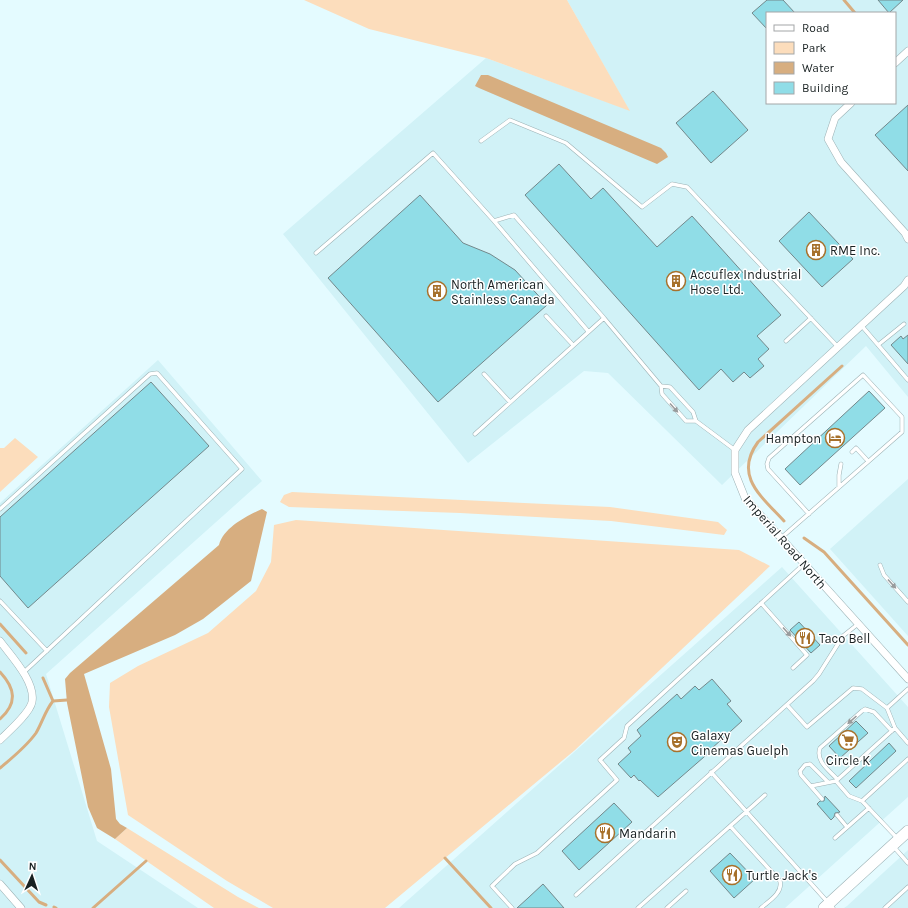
<svg xmlns="http://www.w3.org/2000/svg" width="908" height="908" font-family="Karla,sans-serif">
  <style>
    .built { fill: #d1f2f7; fill-rule: evenodd }
    .green { fill: #fcddbc }
    .water { fill: #d7ae80 }
    .lines { fill: none; stroke-linecap: round; stroke-linejoin: round }
    .stream { stroke: #d7ae80; stroke-width: 3 }
    .building { fill: #90dde7; stroke: #73888b }
    .lane-casing { stroke: #9cb2b5; stroke-width: 4.5 }
    .street-casing { stroke: #9cb2b5; stroke-width: 8 }
    .primary-casing { stroke: #9cb2b5; stroke-width: 12 }
    .lane { stroke: #fff; stroke-width: 3.5 }
    .street { stroke: #fff; stroke-width: 7 }
    .primary { stroke: #fff; stroke-width: 11 }
    .oneway { fill: #989b9c }
    .labels { text-anchor: middle; dominant-baseline: central; stroke-width: 3; stroke-linejoin: round; paint-order: stroke }
    .poi-label { font-size: 13px; fill: #192122; stroke: #fff; text-anchor: start }
    .street-label { font-size: 13px; fill: #192122; stroke: #fff }
  </style>
  <rect width="100%" height="100%" fill="#e4fbff"/>
  <!-- built -->
  <path class="built" d="M567,0H908V397L866,346L722,485L608,373L584,371L468,463L283,234L486,58L629,110ZM767,13H895V103H767Z
    M158,360L262,481L46,674L97,841L198,908H0V503Z
    M908,479V636L830,549Z
    M782,567L908,707V797L785,908H399Z
    M908,850V908H844L847,906Z"/>
  <!-- green -->
  <path class="green" d="M304,0H567L630,111L486,58L369,29Z
    M15,438L38,457L0,492V448H4Z
    M292,492L610,507L718,522L727,530L724,535L611,521L460,513L289,507L280,502L284,495Z
    M296,520L739,550L770,566L575,750L385,908H273L227,881L128,815L109,707L110,683L138,666L208,633L256,591L271,562L274,525Z
    M127,828L238,897L259,908H214L115,839Z"/>
  <!-- water -->
  <path class="water" d="M481,75H488L661,148L666,153L668,157L657,164L479,88L475,86Z
    M262,509L267,512L251,581L203,619L175,635L84,674L111,769L116,819L120,824L127,828L115,839L97,828L88,807L67,703L65,679L70,673L219,545C224,527 247,516 262,509Z"/>
  <g class="lines">
    <!-- stream -->
    <path class="stream" d="M844,0L855,13
      M784,521C762,497 733,476 758,442L842,366
      M804,538L824,552L908,645
      M0,624L26,653
      M53,701L67,700
      M0,719C18,703 15,688 0,672
      M0,768C12,758 26,747 36,733C42,723 45,711 53,701L43,678
      M445,858L491,908
      M0,860L39,902L46,905
      M54,907L56,908
      M93,908L146,861"/>
  </g>
  <!-- building -->
  <path class="building" d="M767,0H783L795,13H767V29L752,13Z
    M878,0H903L889,13Z
    M713,91L748,130L711,163L676,123Z
    M908,105V171L875,135Z
    M559,164L591,199L603,188L657,247L692,216L781,315L757,336L769,349L758,359L764,366L750,378L744,372L733,382L721,369L699,390L525,195Z
    M420,195L463,243L490,254L515,270L547,305L438,402L328,278Z
    M809,212L853,259L822,287L779,241Z
    M908,335V364L891,345L901,336L903,339Z
    M151,382L209,446L28,608L0,576V517Z
    M869,391L885,408L800,485L785,469Z
    M799,622L820,645L811,653L790,630Z
    M712,679L731,701L727,704L742,721L711,749L712,750L658,797L640,780L639,781L634,775L631,778L618,764L631,752L628,748L641,736L637,730L677,694L681,699L695,686L699,690Z
    M856,721L868,733L840,758L829,746Z
    M889,743L896,751L856,788L849,781Z
    M825,796L840,812L835,813L834,817L831,820L817,804L820,801H824Z
    M614,803L632,822L579,870L562,851Z
    M730,853L755,879L734,898L710,871Z
    M543,884L564,908H517L528,898Z"/>
  <g class="lines">
    <defs>
      <path id="lane" d="M481,141L510,120L566,143L642,207L672,184L687,187L838,347
        M316,253L433,153L494,221
        M546,316L573,345
        M861,325L908,380
        M588,331L494,221L514,215L604,318
        M786,341L811,318
        M878,345L904,324
        M484,374L510,402
        M661,386L670,387L693,412L696,421
        M475,434L604,318L661,386L662,394L686,421H696L735,450
        M852,452L856,448L868,461
        M839,487V475L841,464
        M0,509L150,374L157,373L242,469L23,673
        M781,538L902,432V417L863,375L769,458L767,464L768,469L809,514
        M880,565L884,575L908,602
        M0,601L47,651
        M761,603L807,655L793,668
        M908,689L887,708L895,728L908,743
        M787,705L807,727L853,688L862,689L887,708
        M711,772L833,908
        M837,779C830,771 815,761 820,748L862,711L865,709L874,712L892,731
        M836,781L849,796L862,801L898,839
        M811,786L836,781L895,728
        M822,799L801,775L800,771L805,765L810,764L828,782
        M862,801L908,759
        M837,815L847,827
        M730,826L780,881C783,893 769,901 761,908
        M835,838L869,808
        M893,846L908,863
        M576,895L813,681L819,674L843,636L858,624
        M512,908L492,886L515,864L537,853L617,780L600,760L624,738L627,726L804,564
        M638,908L765,795
        M667,908L686,891
        M885,908L908,887"/>
      <path id="street" d="M895,63L908,51
        M851,103L835,118L828,139L841,162L905,233L908,239
        M908,280L904,286L748,430L735,450V473L745,498L908,679
        M0,641C11,656 36,682 32,702C30,713 8,732 0,740
        M0,884L21,908"/>
      <path id="primary" d="M824,908L908,831"/>
    </defs>
    <!-- lane casing -->
    <use href="#lane" class="lane-casing"/>
    <!-- street casing -->
    <use href="#street" class="street-casing"/>
    <!-- primary casing -->
    <use href="#primary" class="primary-casing"/>
    <!-- lane -->
    <use href="#lane" class="lane"/>
    <!-- street -->
    <use href="#street" class="street"/>
    <!-- primary -->
    <use href="#primary" class="primary"/>
  </g>
  <!-- one-way arrows -->
  <defs><path id="oneway-solid" d="M-6-.8H1V-3.2L6.5 0L1 3.2V.8H-6Z"/></defs>
  <g class="oneway">
    <use href="#oneway-solid" transform="translate(674 408) rotate(48)"/>
    <use href="#oneway-solid" transform="translate(892 584) rotate(48)"/>
    <use href="#oneway-solid" transform="translate(787 632) rotate(48)"/>
    <use href="#oneway-solid" transform="translate(852 720) rotate(138)"/>
  </g>
  <!-- icons -->
  <defs>
    <symbol id="building-ring" viewBox="-11 -11 22 22"><circle r="9.5" fill="#fff" stroke="#a7712c" stroke-width="1.5"/><path d="M-4-6H4V6H1V3H-1V6H-4ZM-2.5-4.3h1.7v1.8h-1.7ZM.8-4.3h1.7v1.8H.8ZM-2.5-1h1.7V.8h-1.7ZM.8-1h1.7V.8H.8Z" fill="#a7712c"/></symbol>
    <symbol id="hotel-ring" viewBox="-11 -11 22 22"><circle r="9.5" fill="#fff" stroke="#a7712c" stroke-width="1.5"/><path d="M-6-4.5h1.5V1H6V5H4.5V3h-9V5H-6ZM-4 0a1.8 1.8 0 1 1 3.6 0ZM.5 0V-2.5h3Q6-2.5 6 0Z" fill="#a7712c"/></symbol>
    <symbol id="restaurant-ring" viewBox="-11 -11 22 22"><circle r="9.5" fill="#fff" stroke="#a7712c" stroke-width="1.5"/><path d="M-5-6h1v4h1v-4h1v4h1v-4h1v5L-1.5 .5V6h-2V.5L-5-1ZM5-6V6H3V1.5H1.5Q1.5-4 5-6Z" fill="#a7712c"/></symbol>
    <symbol id="supermarket-ring" viewBox="-11 -11 22 22"><circle r="9.5" fill="#fff" stroke="#a7712c" stroke-width="1.5"/><path d="M-6-5.5h2.5l.6 2H6L4.5 2H-2.5L-4.4-4H-6ZM-1.5 3.2a1.3 1.3 0 1 0 .1 0ZM3 3.2a1.3 1.3 0 1 0 .1 0Z" fill="#a7712c"/></symbol>
    <symbol id="theatre-ring" viewBox="-11 -11 22 22"><circle r="9.5" fill="#fff" stroke="#a7712c" stroke-width="1.5"/><path d="M-5-5.5Q0-4 5-5.5V0Q5 5 0 6Q-5 5-5 0ZM-3.3-2.5H-1v1.5H-3.3ZM1-2.5H3.3v1.5H1ZM-2.8 1Q0 5.5 2.8 1Z" fill="#a7712c"/></symbol>
  </defs>
  <g fill-rule="evenodd">
    <use href="#building-ring" x="805" y="239" width="22" height="22"/>
    <use href="#building-ring" x="665" y="270" width="22" height="22"/>
    <use href="#building-ring" x="426" y="280" width="22" height="22"/>
    <use href="#hotel-ring" x="824" y="427" width="22" height="22"/>
    <use href="#restaurant-ring" x="794" y="627" width="22" height="22"/>
    <use href="#supermarket-ring" x="837" y="729" width="22" height="22"/>
    <use href="#theatre-ring" x="666" y="731" width="22" height="22"/>
    <use href="#restaurant-ring" x="594" y="822" width="22" height="22"/>
    <use href="#restaurant-ring" x="721" y="864" width="22" height="22"/>
  </g>
  <g class="labels">
    <!-- poi labels -->
    <g class="poi-label">
      <text x="830" y="250">RME Inc.</text>
      <text x="690" y="274">Accuflex Industrial<tspan x="690" dy="15">Hose Ltd.</tspan></text>
      <text x="451" y="284">North American<tspan x="451" dy="15">Stainless Canada</tspan></text>
      <text x="821" y="438" text-anchor="end">Hampton</text>
      <text x="819" y="638">Taco Bell</text>
      <text x="691" y="735">Galaxy<tspan x="691" dy="15">Cinemas Guelph</tspan></text>
      <text x="848" y="760" text-anchor="middle">Circle K</text>
      <text x="619" y="833">Mandarin</text>
      <text x="746" y="875">Turtle Jack's</text>
    </g>
    <!-- street labels -->
    <g class="street-label">
      <text transform="translate(785 542) rotate(49)">Imperial Road North</text>
    </g>
  </g>
  <!-- legend -->
  <rect x="766" y="12" width="130" height="92" fill="#ffffff" stroke="#a3a6a7"/>
  <rect x="774" y="25" width="20" height="6" fill="#ffffff" stroke="#a3a6a7"/>
  <text x="802" y="32" font-size="12" fill="#192122">Road</text>
  <rect x="774" y="42" width="20" height="12" fill="#fcddbc" stroke="#a3a6a7"/>
  <text x="802" y="52" font-size="12" fill="#192122">Park</text>
  <rect x="774" y="62" width="20" height="12" fill="#d7ae80" stroke="#a3a6a7"/>
  <text x="802" y="72" font-size="12" fill="#192122">Water</text>
  <rect x="774" y="82" width="20" height="12" fill="#90dde7" stroke="#a3a6a7"/>
  <text x="802" y="92" font-size="12" fill="#192122">Building</text>
  <!-- north arrow -->
  <g transform="translate(32 876) rotate(3)" stroke="#ffffff" stroke-width="3" paint-order="stroke">
  <path d="M0-3L7 15L0 10L-7 15Z" fill="#192122"/>
  <text y="-6" font-size="11" font-weight="bold" text-anchor="middle" fill="#192122">N</text>
  </g>
</svg>
